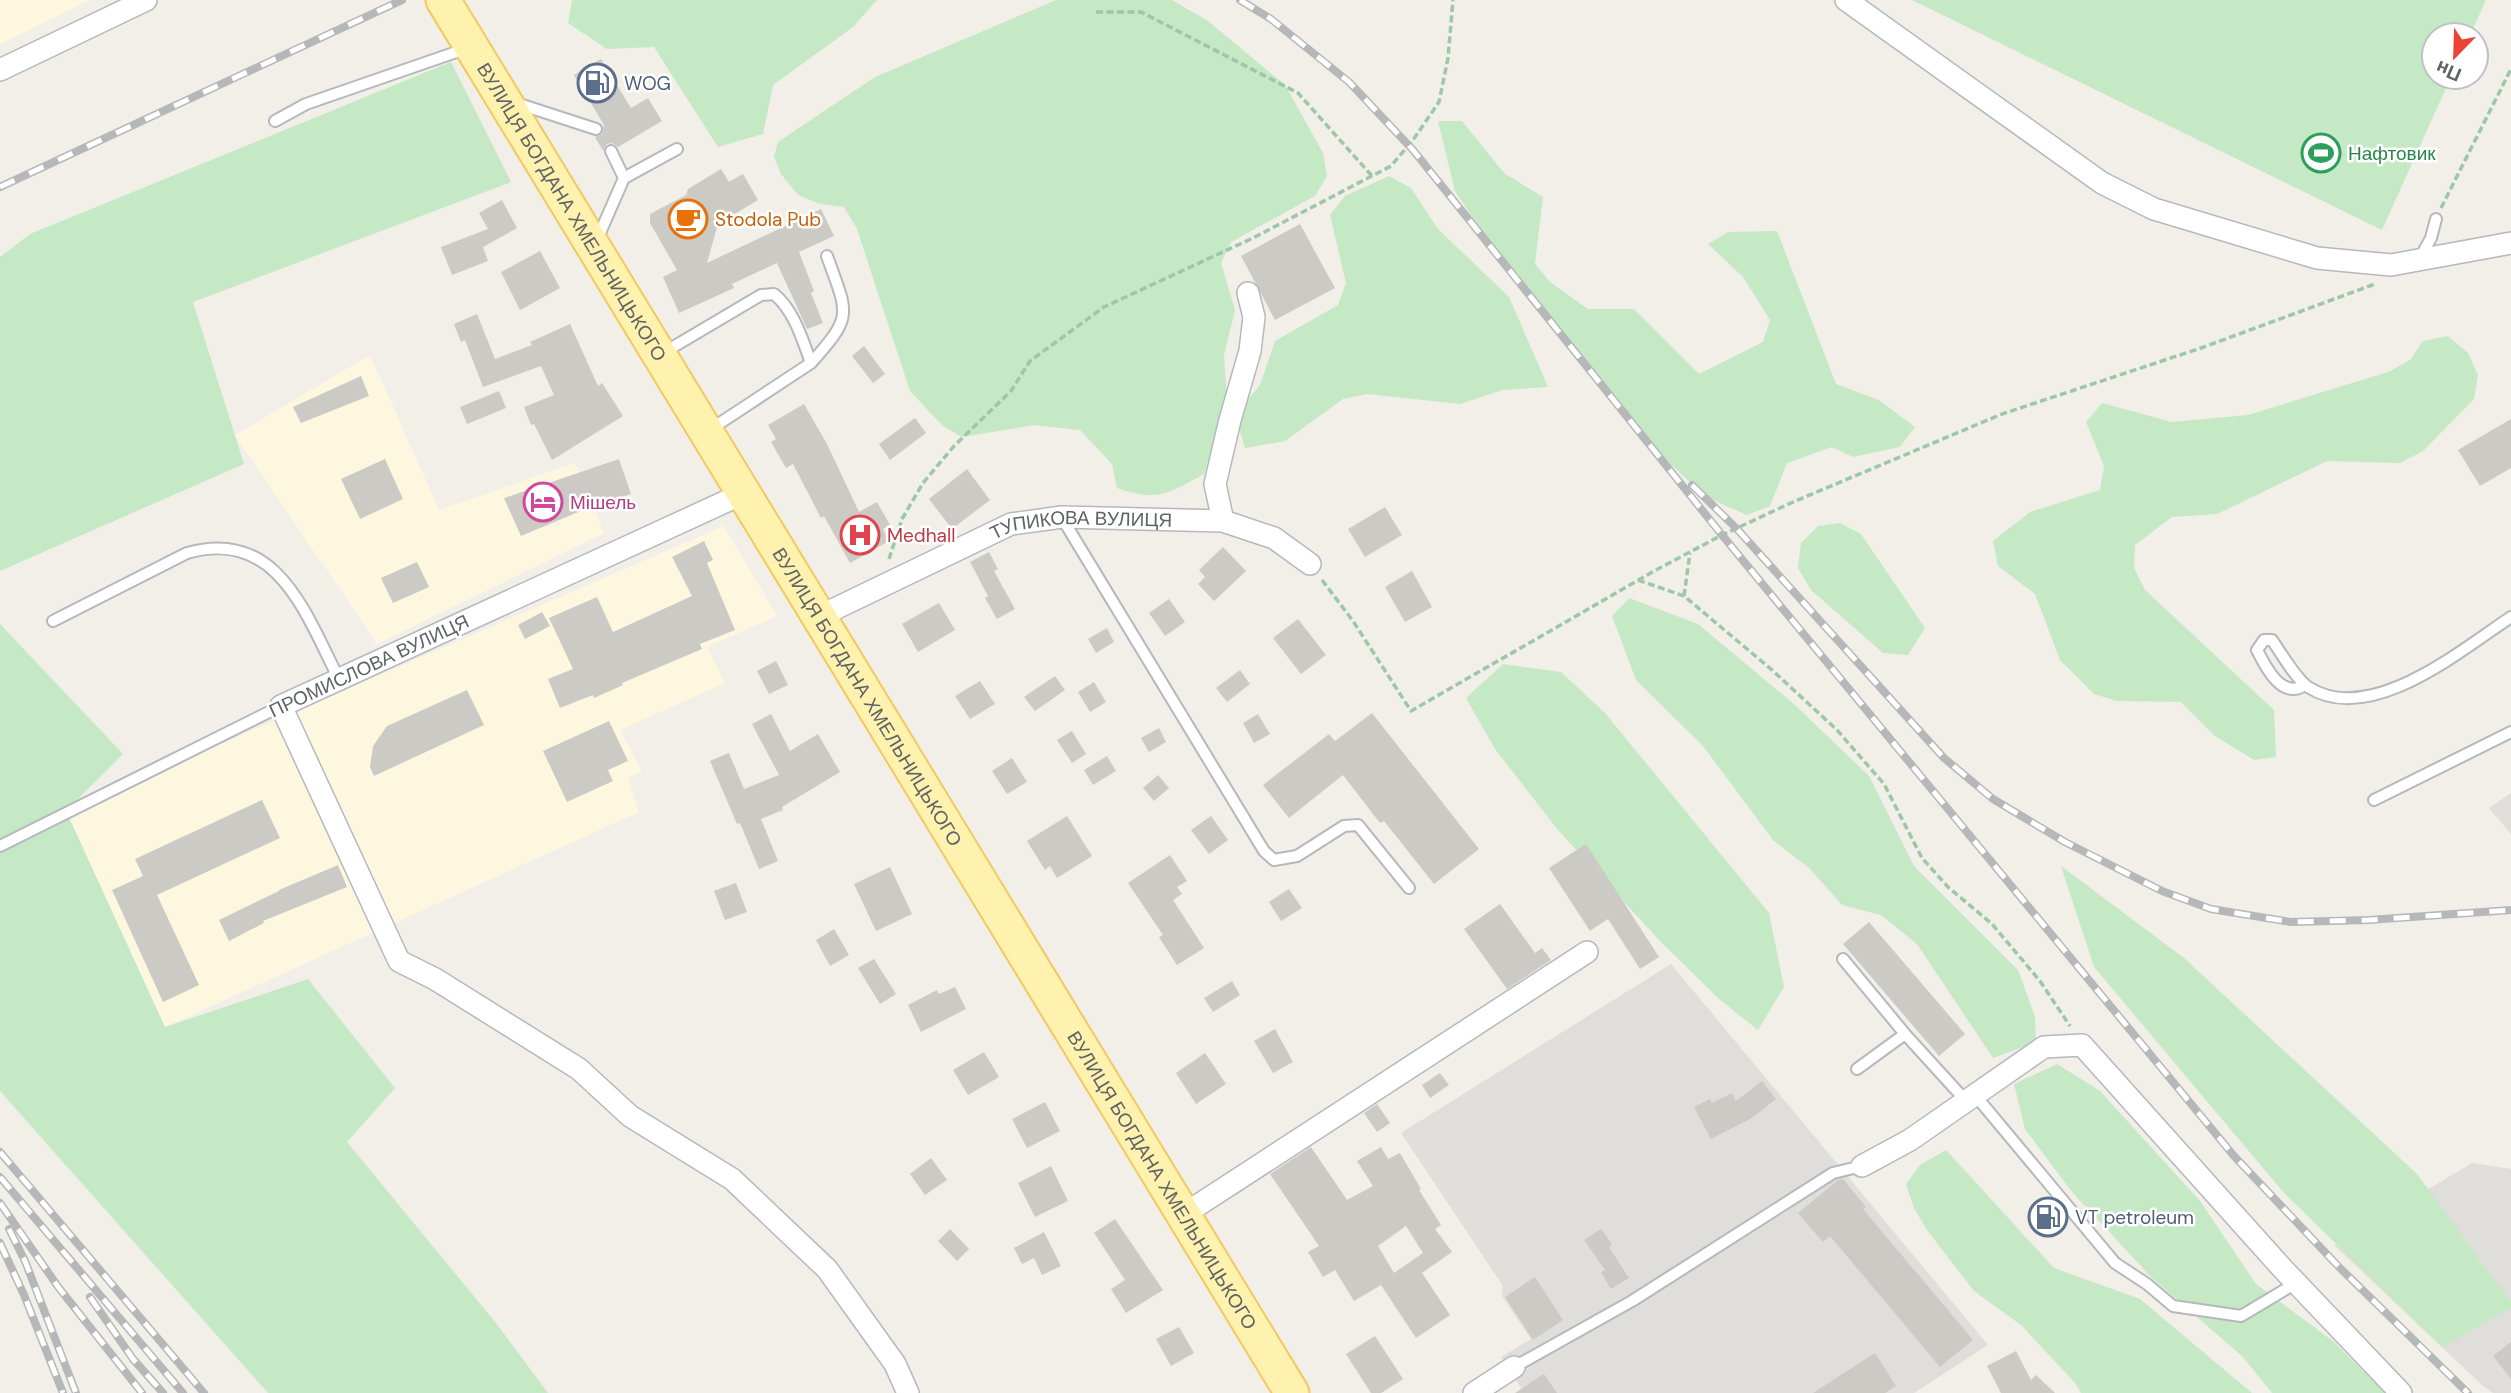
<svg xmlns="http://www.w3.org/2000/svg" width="2511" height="1393" font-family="'DM Sans',sans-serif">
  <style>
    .commercial { fill: #fef7e0 }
    .industrial { fill: #e0deda }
    .green { fill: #c5e8c5 }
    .building { fill: #cccac5; fill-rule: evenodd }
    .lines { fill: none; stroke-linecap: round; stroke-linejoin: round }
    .lane-casing { stroke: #b5b8bc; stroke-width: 14 }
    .street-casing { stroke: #b5b8bc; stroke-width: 24 }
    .primary-casing { stroke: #f2c960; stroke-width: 37 }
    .path { stroke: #9cc7a9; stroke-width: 3.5; stroke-dasharray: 7 3.5; stroke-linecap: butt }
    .lane { stroke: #fff; stroke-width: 10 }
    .street { stroke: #fff; stroke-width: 21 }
    .primary { stroke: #fff2af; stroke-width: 33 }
    .rail-casing { stroke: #b6b7b8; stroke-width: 8 }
    .rail { stroke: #fff; stroke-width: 5; stroke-dasharray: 16; stroke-linecap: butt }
    .labels { text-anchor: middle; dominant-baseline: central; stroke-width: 5; stroke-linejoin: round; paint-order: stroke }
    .service-label { font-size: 19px; fill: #4e5e75; stroke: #fff; text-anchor: start }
    .leisure-label { font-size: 19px; fill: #27864d; stroke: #fff; text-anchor: start }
    .street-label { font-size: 19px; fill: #5f6368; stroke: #fff }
    .food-label { font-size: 19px; fill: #c56008; stroke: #fff; text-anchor: start }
    .hotel-label { font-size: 19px; fill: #b23c85; stroke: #fff; text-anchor: start }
    .health-label { font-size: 19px; fill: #be3a42; stroke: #fff; text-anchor: start }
  </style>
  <rect width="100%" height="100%" fill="#f1efe8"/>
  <!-- commercial -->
  <path class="commercial" d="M0,0H90L0,44Z
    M370,355L439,510L575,463L604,533L377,644L235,435Z
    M724,526L777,616L707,647L725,683L620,730L642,771L628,778L639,812L165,1027L66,811Z"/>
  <!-- industrial -->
  <path class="industrial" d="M2511,793V834L2489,808Z
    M1671,964L1988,1345L1914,1393H1524L1501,1357L1531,1339L1502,1296L1503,1286L1401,1133Z
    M2472,1163L2511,1169V1393H2493L2483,1386L2334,1245Z"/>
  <!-- green -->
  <path class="green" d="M572,0H877L853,27L773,85L763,134L718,147L654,47L607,49L568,23Z
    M1056,0H1172L1208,21L1285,85L1323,153L1327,176L1315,196L1231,242L1221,263L1235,310L1224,355L1227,401L1204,474C1167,494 1158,502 1117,488L1112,464L1080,430L1034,425L962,437L943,426L910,391L857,229L844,207L820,204L798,195L781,174L774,157L778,142L875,77Z
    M1912,0H2486L2470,35H2434V77H2451L2382,230Z
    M451,62L511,182L193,302L244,464L0,571V257L30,234Z
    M1438,121H1462L1504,173L1543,197L1535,264L1550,282L1588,309H1634L1699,374L1763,342L1770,320L1743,277L1708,244L1728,232L1777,231L1836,384L1879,400L1915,427L1900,447L1853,457L1832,447L1787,463L1770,506L1747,515L1704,496L1640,434L1524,295L1455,191Z
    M1389,176L1411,188L1438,229L1509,297L1548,387L1503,390L1460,404L1367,394L1343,399L1285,441L1245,448L1238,425L1245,403L1260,385L1275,341L1338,305L1346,283L1330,215L1345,196Z
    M2448,336L2468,353L2478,375L2474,399L2423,451L2400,463L2327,461L2217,514L2172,517L2135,545L2134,568L2145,590L2274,710L2276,757L2254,760L2215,736L2181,702L2117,701L2094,694L2060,660L2035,594L1998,566L1993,541L2030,512L2100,490L2104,466L2086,422L2102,403L2172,422L2248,415L2388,372L2410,360L2423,341Z
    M1840,523L1861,534L1925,628L1908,655L1883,653L1811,590L1798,568L1801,543L1818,526Z
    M1629,598L1698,624L1795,705L1869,776L1914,866L2018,970L2035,1017L2036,1042L1993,1058L1917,944L1881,915L1842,905L1809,868L1773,840L1703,746L1636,680L1612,616Z
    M0,624L123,754L66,811L165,1027L308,979L395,1088L347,1142L496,1323L548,1393H268L0,1091Z
    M1503,664L1561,672L1605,713L1769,913L1784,987L1758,1030L1719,999L1660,941L1558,830L1495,749L1466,698Z
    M2061,866L2184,958L2417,1174L2511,1302V1308L2442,1347L2284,1193L2094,967Z
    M2057,1064L2100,1091L2200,1201L2256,1284L2334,1342L2385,1393H2272L2243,1357L2151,1277L2072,1192L2025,1129L2014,1084Z
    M1946,1150L2054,1268L2140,1299L2252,1393H2081L2076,1384L2021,1325L1974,1291L1927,1230L1914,1208L1906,1184L1920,1165Z"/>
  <!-- building -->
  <path class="building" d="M601,59L631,108L648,98L662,121L618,147L612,143L607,144L603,151L595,137L602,134L604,125L574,75Z
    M721,169L729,182L743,174L758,200L718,224L707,263L821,209L834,236L799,252L814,291L811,293L823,323L807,329L777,263L732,284L734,288L679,313L663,277L677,270L650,223V214L686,195L688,189Z
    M502,200L517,228L483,247L488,261L452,275L441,247L488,229L479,213Z
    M1300,224L1335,288L1275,320L1241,256Z
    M540,251L560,288L520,310L501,272Z
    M477,314L495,359L532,345L530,342L570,324L598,386L602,383L623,416L552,460L534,424L531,425L524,407L554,395L541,366L483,387L465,340L461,342L454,324Z
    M864,346L885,374L873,383L852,356Z
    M361,376L369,396L301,423L293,407Z
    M499,391L506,408L467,424L460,407Z
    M804,404L827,444L859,512L877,502L890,525L883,529L889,541L850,563L824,516L821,518L793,464L786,468L771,442L776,439L768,425Z
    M915,418L926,433L890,460L879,444Z
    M2511,419V468L2480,486L2458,450Z
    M385,459L403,499L360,519L341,479Z
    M619,459L631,494L602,504V502L521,536L504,498Z
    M967,469L990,500L952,529L929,499Z
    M1385,507L1402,535L1365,557L1348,529Z
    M704,541L713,560L707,563L735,630L700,644L702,649L622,683L623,685L594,698L593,695L560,708L548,679L573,669L549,618L597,597L613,632L692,596L672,557Z
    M1223,547L1246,571L1214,601L1198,584L1205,577L1199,570Z
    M989,552L998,569L994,571L1015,609L997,619L985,598L988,596L970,562Z
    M417,562L429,587L393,603L381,578Z
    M1412,571L1432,607L1405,622L1385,587Z
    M1169,599L1185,622L1165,636L1149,613Z
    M939,603L955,630L918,652L902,624Z
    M542,612L550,626L525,639L518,625Z
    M1298,619L1326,655L1301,674L1273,638Z
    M1107,628L1114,642L1096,653L1088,639Z
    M776,661L788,685L769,694L757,671Z
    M1240,670L1250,684L1227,702L1216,688Z
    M1055,676L1065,690L1035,711L1024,697Z
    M980,681L995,704L970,719L955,696Z
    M1094,682L1106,702L1090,712L1078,692Z
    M467,690L484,725L374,776L370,767L373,746L387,726Z
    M1372,713L1479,849L1434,884L1384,821L1380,823L1343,775L1289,818L1263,785L1329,734L1335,741Z
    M771,714L790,751L818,734L840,772L782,807L783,810L761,819L778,861L759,869L740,823L737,824L710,761L729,753L744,789L779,775L752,724Z
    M1258,714L1270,734L1254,743L1243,723Z
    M609,721L628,761L608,770L613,781L567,802L543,751Z
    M1159,728L1166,742L1149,752L1141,738Z
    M1072,731L1086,754L1072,763L1057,740Z
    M1107,756L1116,771L1093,785L1084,770Z
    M1012,758L1027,782L1007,794L992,771Z
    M1158,775L1169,788L1154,801L1143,788Z
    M262,800L280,838L157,895L199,985L163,1002L112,890L143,876L135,859Z
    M1067,816L1092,856L1057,878L1050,866L1045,870L1027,841Z
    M1211,816L1228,840L1209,854L1191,830Z
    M1586,844L1659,957L1640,969L1608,919L1590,931L1549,868Z
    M1170,855L1187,881L1177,887L1182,894L1173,900L1204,948L1177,965L1159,937L1163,935L1128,883Z
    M338,865L347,887L263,921L264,923L229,941L219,920L279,891V890Z
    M890,867L912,914L876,931L854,884Z
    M736,883L747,912L725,920L714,891Z
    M1289,889L1302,908L1281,921L1269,902Z
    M1500,904L1535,953L1542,948L1551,960L1507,989L1464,929Z
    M1869,922L1965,1034L1939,1056L1843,944Z
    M834,929L849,955L830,966L816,940Z
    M874,959L896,994L880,1004L858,968Z
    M1232,981L1240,995L1213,1012L1204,998Z
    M955,987L966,1009L921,1032L908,1005L937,990L939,994Z
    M1275,1029L1293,1062L1273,1073L1254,1041Z
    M984,1052L999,1077L968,1095L953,1070Z
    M1205,1053L1226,1084L1196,1104L1176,1073Z
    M1440,1073L1449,1085L1430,1098L1422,1085Z
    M1762,1081L1776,1099L1752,1118L1711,1139L1694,1107L1710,1099L1712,1103L1732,1093L1736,1101Z
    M1045,1102L1060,1131L1027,1148L1012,1119Z
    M1377,1104L1390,1123L1377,1132L1364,1113Z
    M1311,1147L1347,1200L1373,1186L1357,1161L1381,1147L1388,1159L1400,1153L1421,1189L1419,1190L1441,1225L1435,1229L1452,1252L1422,1273L1450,1315L1416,1338L1381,1285L1354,1301L1335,1270L1323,1277L1308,1252L1319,1246L1270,1174ZM1406,1226L1423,1253L1394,1273L1378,1246Z
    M931,1158L947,1180L925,1195L910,1174Z
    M1051,1166L1068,1201L1035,1217L1018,1183Z
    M1843,1179L1866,1207L1863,1209L1973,1340L1940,1367L1830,1236L1823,1242L1798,1213L1838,1180Z
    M1115,1219L1163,1290L1126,1313L1111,1289L1125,1280L1094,1233Z
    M950,1229L969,1249L957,1261L938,1241Z
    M1601,1229L1612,1244L1609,1247L1629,1278L1611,1289L1601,1272L1605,1270L1584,1240Z
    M1044,1232L1061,1266L1042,1275L1034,1258L1022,1264L1014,1248Z
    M1535,1277L1563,1320L1533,1340L1505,1297Z
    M1179,1327L1194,1353L1171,1366L1156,1339Z
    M1375,1336L1403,1379L1381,1393H1371L1346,1354Z
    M2511,1342V1379L2493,1356Z
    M2016,1351L2031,1380L2036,1375L2055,1393H2001L1987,1366Z
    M1875,1353L1896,1386L1885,1393H1813Z
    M1544,1374L1557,1393H1515Z"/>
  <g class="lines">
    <defs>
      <path id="lane" d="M516,103L596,129
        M275,121L306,104L468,48
        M624,178L677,149
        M596,242L624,178L611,151
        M2420,258L2431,238L2436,219
        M663,353L761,295L774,294C794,310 803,341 811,363L711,429
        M811,363C854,315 848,315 827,256
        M1062,518L1264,851L1274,860L1297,856L1344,826L1358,825L1409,888
        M53,621L187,553C278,527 306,615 339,679
        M2305,685C2282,700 2266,668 2257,650L2264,640H2272C2281,653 2296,679 2308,687C2370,727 2461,650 2511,617
        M2374,800L2511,732
        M0,846L281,706
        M1843,959L1905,1034
        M1857,1069L1905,1034L1966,1101
        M1975,1095L2115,1263L2147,1284L2173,1306L2241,1316L2296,1283
        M1514,1367L1632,1301L1833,1173L1862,1166"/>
      <g id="street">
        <path d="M1846,0L2102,183L2154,209L2317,258L2391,265L2511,243"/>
        <path d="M0,70L146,0"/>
        <path d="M742,494L281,706L399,961L435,979L579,1069L630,1116L732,1179L827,1269L895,1364L908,1393"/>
        <path d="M1223,521L1215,484L1230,420L1250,351L1254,317L1248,293"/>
        <path id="s1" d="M818,617L1011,524L1062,517L1223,521L1274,538L1310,564"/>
        <path d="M1862,1166L1910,1140L2044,1047L2082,1045L2282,1268L2401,1393"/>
        <path d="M1183,1215L1587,952"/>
        <path d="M1474,1393L1514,1367"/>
      </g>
      <g id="primary">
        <path id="s2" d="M443,0L1292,1393"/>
      </g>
    </defs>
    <!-- lane casing -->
    <use href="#lane" class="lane-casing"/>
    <!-- street casing -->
    <use href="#street" class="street-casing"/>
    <!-- primary casing -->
    <use href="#primary" class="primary-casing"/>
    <!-- path -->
    <path class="path" d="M1096,12H1141L1298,93L1372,176
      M2441,208L2511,69
      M889,559L902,519L923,483L954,446L1011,391L1030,361L1104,307L1253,238L1391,166L1413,140L1439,102L1448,58L1453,0
      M1322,580L1353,621L1411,711L1656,570L1722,535L1793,502L2002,414L2201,348L2375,284
      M1638,580L1684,596L1772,670L1837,730L1884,784L1922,858L1948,887L1992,924L2040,981L2070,1026
      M1684,596L1690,553"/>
    <!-- lane -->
    <use href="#lane" class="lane"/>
    <!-- street -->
    <use href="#street" class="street"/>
    <!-- primary -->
    <use href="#primary" class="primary"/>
    <defs>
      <path id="rail" d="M1240,0L1271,19L1349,82L1413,150L1722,535L2234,1156L2339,1267L2468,1393
        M0,187L402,0
        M1692,485L1737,529L1944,758L1993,799L2065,842L2162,891L2211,909L2291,922L2369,920L2511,910
        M0,1152L204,1393
        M0,1177L183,1393
        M0,1203L59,1288L142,1393
        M9,1229L25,1261L76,1393
        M0,1243L24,1295L63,1393
        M90,1297L133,1359L163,1393"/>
    </defs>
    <!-- rail casing -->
    <use href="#rail" class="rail-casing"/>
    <!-- rail -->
    <use href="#rail" class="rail"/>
  </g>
  <!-- icons -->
  <defs>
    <symbol id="fuel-ring" viewBox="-11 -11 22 22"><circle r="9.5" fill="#fff" stroke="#5c6f8a" stroke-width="1.5"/><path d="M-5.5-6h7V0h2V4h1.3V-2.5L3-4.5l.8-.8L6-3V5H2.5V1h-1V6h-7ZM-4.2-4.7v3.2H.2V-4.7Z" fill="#5c6f8a"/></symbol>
    <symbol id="stadium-ring" viewBox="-11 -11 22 22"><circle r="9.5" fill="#fff" stroke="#2e9e5b" stroke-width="1.5"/><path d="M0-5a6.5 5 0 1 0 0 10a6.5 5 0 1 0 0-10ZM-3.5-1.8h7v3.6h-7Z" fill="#2e9e5b"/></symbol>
    <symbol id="cafe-ring" viewBox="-11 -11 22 22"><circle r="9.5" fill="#fff" stroke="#e8710a" stroke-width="1.5"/><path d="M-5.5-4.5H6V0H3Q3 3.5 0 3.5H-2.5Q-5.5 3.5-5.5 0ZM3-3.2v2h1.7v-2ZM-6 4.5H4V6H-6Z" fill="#e8710a"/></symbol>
    <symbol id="hotel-ring" viewBox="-11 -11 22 22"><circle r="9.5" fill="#fff" stroke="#d1479c" stroke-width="1.5"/><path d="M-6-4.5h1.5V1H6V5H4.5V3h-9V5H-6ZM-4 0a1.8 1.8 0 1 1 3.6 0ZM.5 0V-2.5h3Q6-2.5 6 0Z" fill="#d1479c"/></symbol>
    <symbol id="hospital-ring" viewBox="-11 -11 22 22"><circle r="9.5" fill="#fff" stroke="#e0444e" stroke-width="1.5"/><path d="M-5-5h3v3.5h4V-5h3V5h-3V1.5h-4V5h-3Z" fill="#e0444e"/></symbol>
  </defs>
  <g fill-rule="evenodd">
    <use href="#fuel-ring" x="575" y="61" width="44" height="44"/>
    <use href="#stadium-ring" x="2299" y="131" width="44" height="44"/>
    <use href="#cafe-ring" x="666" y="197" width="44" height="44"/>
    <use href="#hotel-ring" x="521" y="480" width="44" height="44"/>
    <use href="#hospital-ring" x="838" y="513" width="44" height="44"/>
    <use href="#fuel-ring" x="2026" y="1195" width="44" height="44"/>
  </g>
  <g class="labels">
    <!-- service labels -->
    <g class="service-label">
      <text x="624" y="83">WOG</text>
      <text x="2075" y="1217">VT petroleum</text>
    </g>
    <!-- leisure labels -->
    <g class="leisure-label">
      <text x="2348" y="153">Нафтовик</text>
    </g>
    <!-- street labels -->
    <g class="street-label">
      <text stroke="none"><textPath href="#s2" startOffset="248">ВУЛИЦЯ БОГДАНА ХМЕЛЬНИЦЬКОГО</textPath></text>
      <text stroke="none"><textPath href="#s1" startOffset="284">ТУПИКОВА ВУЛИЦЯ</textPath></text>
      <text transform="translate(369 666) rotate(-25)">ПРОМИСЛОВА ВУЛИЦЯ</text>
      <text stroke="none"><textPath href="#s2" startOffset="816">ВУЛИЦЯ БОГДАНА ХМЕЛЬНИЦЬКОГО</textPath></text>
      <text stroke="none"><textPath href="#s2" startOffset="1382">ВУЛИЦЯ БОГДАНА ХМЕЛЬНИЦЬКОГО</textPath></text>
    </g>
    <!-- food labels -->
    <g class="food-label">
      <text x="715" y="219">Stodola Pub</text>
    </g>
    <!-- hotel labels -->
    <g class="hotel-label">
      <text x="570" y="502">Мішель</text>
    </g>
    <!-- health labels -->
    <g class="health-label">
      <text x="887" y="535">Medhall</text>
    </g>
  </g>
  <!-- north arrow -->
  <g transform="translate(2455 56) rotate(203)"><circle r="33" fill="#ffffff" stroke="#bfc1c3" stroke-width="2"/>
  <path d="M0-5L12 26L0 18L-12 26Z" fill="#ea4335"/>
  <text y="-10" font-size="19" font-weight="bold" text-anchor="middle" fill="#5f6368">Пн</text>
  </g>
</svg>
